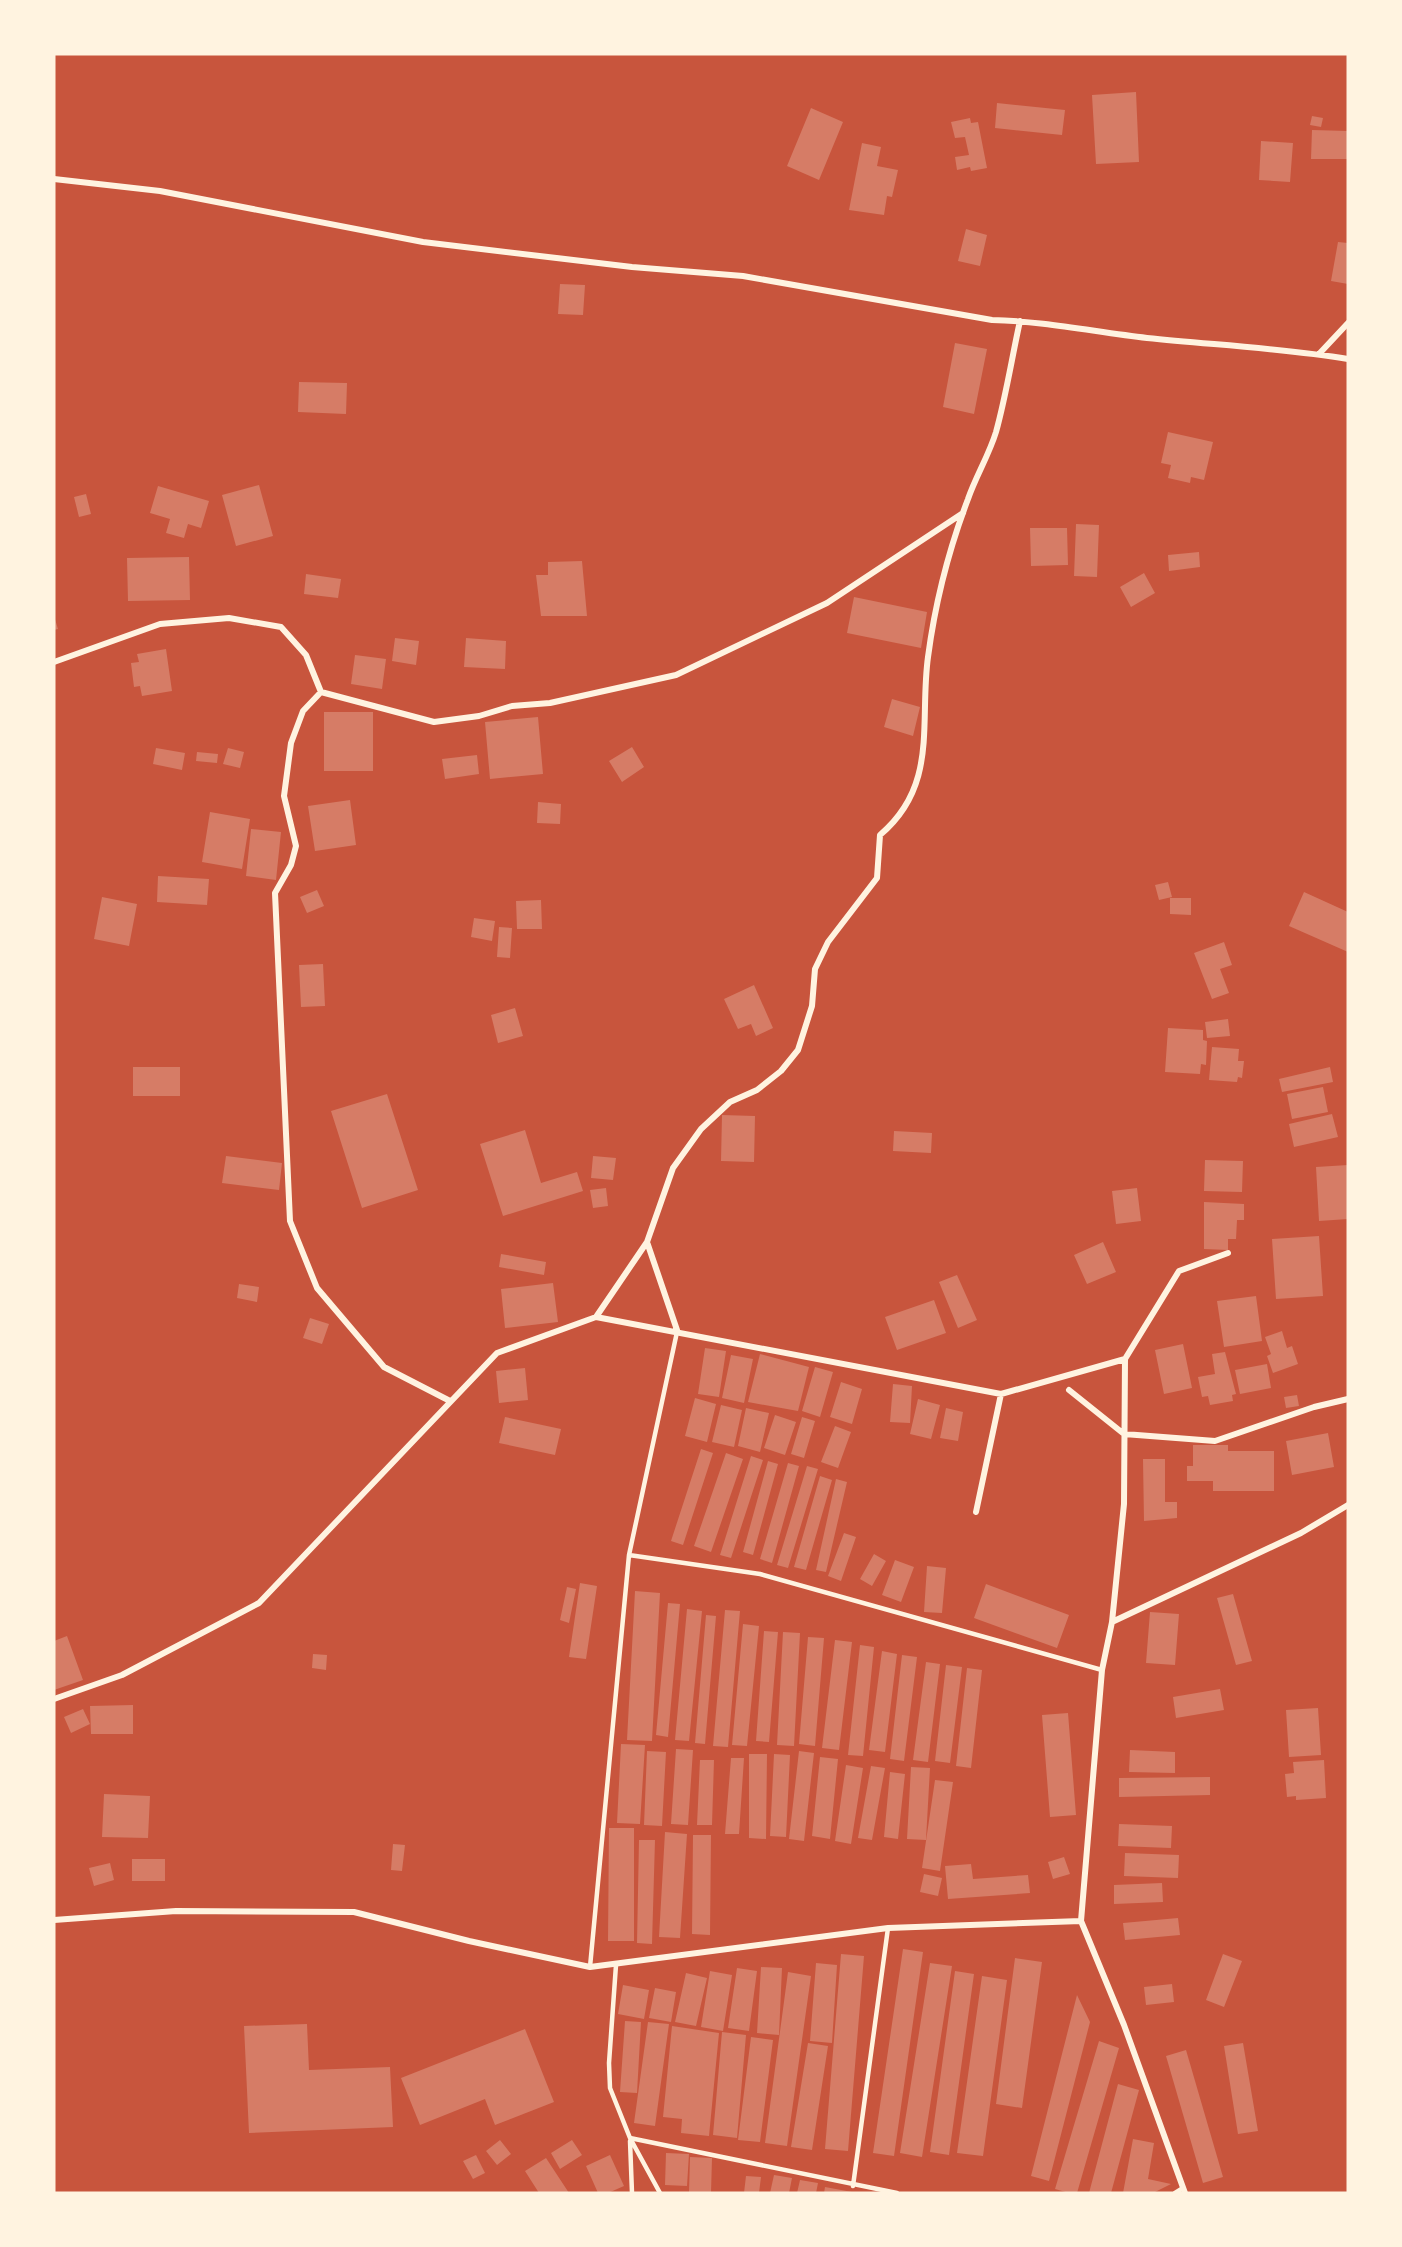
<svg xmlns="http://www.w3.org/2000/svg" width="1402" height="2247" font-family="'DM Sans',sans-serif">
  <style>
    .building { fill: #d67c66 }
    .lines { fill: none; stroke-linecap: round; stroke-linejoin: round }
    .service { stroke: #fff3e0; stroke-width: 4.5 }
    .minor { stroke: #fff3e0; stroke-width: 6 }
  </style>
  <rect width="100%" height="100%" fill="#c8553d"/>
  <!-- building -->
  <path class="building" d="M1136,92L1139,162L1096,164L1092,95Z
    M997,103L1065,110L1062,135L995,128Z
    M811,108L843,122L819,180L787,166Z
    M1312,116L1323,118L1321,127L1310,125Z
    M970,118L971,123L978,122L987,168L971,171L970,167L957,170L955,157L969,155L965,137L955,138L951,122Z
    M1312,130L1348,131V159H1311Z
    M1261,141L1293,143L1290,182L1259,180Z
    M862,143L881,147L877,166L898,170L892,197L887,196L884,215L849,210Z
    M966,229L987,235L980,266L958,261Z
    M1338,242L1348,243V284L1331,281Z
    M560,284L585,285L583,315L558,314Z
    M955,343L987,349L974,414L943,407Z
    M299,382L347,383L346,414L298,412Z
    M1168,432L1213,442L1204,480L1191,477L1190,483L1168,478L1171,465L1161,463Z
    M259,485L273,536L236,546L222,495Z
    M158,486L209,501L201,528L188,524L184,538L166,533L170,519L150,513Z
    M86,494L91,514L79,517L74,497Z
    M1076,524L1099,525L1097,577L1074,576Z
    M1030,528H1067L1068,565L1031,566Z
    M1199,552L1200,567L1169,571L1168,555Z
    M189,557L190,600L128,601L127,558Z
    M582,561L587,616H541L536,575H548V562Z
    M1144,573L1155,593L1131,607L1120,587Z
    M306,574L341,579L338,598L304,594Z
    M854,597L927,612L921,648L847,633Z
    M54,616L58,629L54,630Z
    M395,638L419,641L416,665L392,661Z
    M466,638L506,641L505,669L464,667Z
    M166,649L172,691L142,696L140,686L134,687L131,663L139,662L137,654Z
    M355,655L386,659L382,689L351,684Z
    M892,699L920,707L913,736L884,727Z
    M324,712H373V771H324Z
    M538,717L543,774L490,779L485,722Z
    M632,747L644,767L622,782L609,761Z
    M156,748L185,753L182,770L153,764Z
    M228,748L244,752L240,768L223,764Z
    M197,752L218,754L217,763L196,761Z
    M477,755L479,774L445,779L442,759Z
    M350,800L356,845L315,851L308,806Z
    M538,802L561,804L560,824L537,823Z
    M210,812L250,819L242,869L202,862Z
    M251,829L281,832L276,880L246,876Z
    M158,876L209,879L207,905L157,902Z
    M1168,882L1172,897L1159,900L1155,885Z
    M317,890L324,906L307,913L300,897Z
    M1304,892L1348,912V952L1289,926Z
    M102,897L137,904L129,946L94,939Z
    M1170,898H1191V915L1170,914Z
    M541,900L542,929H517L516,901Z
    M474,918L495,921L492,941L471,937Z
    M499,927L512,928L510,958L497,957Z
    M1224,942L1232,965L1220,969L1229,993L1212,999L1194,953Z
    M323,964L325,1006L301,1007L299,965Z
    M754,985L773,1028L756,1036L751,1024L738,1029L724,999Z
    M515,1008L523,1036L498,1043L491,1015Z
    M1228,1019L1230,1036L1207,1038L1205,1022Z
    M1168,1028L1203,1030V1040L1207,1041L1206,1065L1201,1064L1200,1074L1165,1072Z
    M1212,1047L1239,1049L1238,1061H1244L1242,1078L1238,1077L1237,1082L1209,1080Z
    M133,1067H180V1096H133Z
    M1330,1067L1333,1082L1282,1092L1279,1079Z
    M1323,1087L1328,1112L1292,1119L1287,1094Z
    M387,1094L418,1190L362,1208L331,1111Z
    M1332,1114L1338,1137L1294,1147L1289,1124Z
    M722,1115L755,1116L754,1162L721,1161Z
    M525,1130L541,1183L577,1172L583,1191L503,1216L480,1144Z
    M894,1131L932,1133L931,1153L893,1151Z
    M226,1156L282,1163L279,1190L222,1183Z
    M593,1156L616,1158L613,1180L591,1178Z
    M1205,1160L1243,1161L1242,1192L1204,1191Z
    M1348,1165V1219L1319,1221L1316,1167Z
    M606,1188L608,1206L593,1208L590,1190Z
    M1137,1188L1141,1221L1116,1224L1112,1191Z
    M1204,1202L1244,1204V1220H1237L1236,1239H1228V1250L1204,1249Z
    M1319,1236L1323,1296L1276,1299L1272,1239Z
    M1103,1242L1116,1272L1087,1284L1074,1255Z
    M501,1254L546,1262L544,1275L499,1267Z
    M957,1275L977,1320L958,1328L939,1282Z
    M553,1283L558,1322L505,1328L501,1289Z
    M239,1284L259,1287L257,1302L237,1298Z
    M1256,1296L1262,1341L1224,1347L1217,1301Z
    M934,1300L946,1333L897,1350L885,1317Z
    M310,1318L329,1324L322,1344L303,1338Z
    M1282,1331L1287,1348L1292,1346L1298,1364L1273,1373L1267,1356L1271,1354L1265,1337Z
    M1183,1344L1192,1388L1164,1394L1155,1350Z
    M705,1348L726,1351L719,1397L698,1394Z
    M1225,1352L1236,1394L1232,1395L1233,1401L1210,1405L1208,1396L1202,1397L1198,1377L1215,1374L1212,1354Z
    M760,1354L809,1367L798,1411L748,1402Z
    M731,1355L753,1359L744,1403L722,1398Z
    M1267,1364L1271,1388L1240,1394L1235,1370Z
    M815,1367L833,1372L820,1417L802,1411Z
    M525,1368L528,1400L499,1403L496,1371Z
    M841,1382L862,1389L852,1424L830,1417Z
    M893,1384L912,1386L910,1423L890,1422Z
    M1297,1395L1299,1406L1286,1408L1284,1397Z
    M695,1398L716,1404L707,1442L685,1436Z
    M918,1399L940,1405L931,1439L910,1434Z
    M721,1405L742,1410L734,1447L712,1442Z
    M746,1408L769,1413L760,1452L738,1446Z
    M946,1408L963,1412L958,1441L940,1438Z
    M775,1415L796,1422L785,1455L764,1448Z
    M505,1417L561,1429L555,1455L499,1443Z
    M802,1417L815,1421L804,1458L791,1454Z
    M835,1426L851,1432L838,1468L821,1462Z
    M1328,1433L1334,1467L1292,1475L1286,1441Z
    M1193,1445H1228V1451H1274V1491H1213V1481H1187V1466H1193Z
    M701,1449L713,1453L683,1545L671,1541Z
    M726,1453L743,1459L711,1552L694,1546Z
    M751,1456L763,1460L731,1558L720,1555Z
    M1143,1459H1165V1502H1177V1518L1144,1521Z
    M768,1461L778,1464L753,1555L743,1552Z
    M788,1463L799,1466L772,1563L760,1559Z
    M807,1466L818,1469L788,1568L777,1565Z
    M820,1476L832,1480L806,1570L794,1567Z
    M836,1479L847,1482L826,1572L816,1570Z
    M844,1533L856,1537L841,1581L828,1576Z
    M874,1554L886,1561L872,1586L860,1579Z
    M895,1560L914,1567L901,1602L882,1595Z
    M927,1566L946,1568L942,1613L924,1612Z
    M580,1583L597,1586L586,1659L569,1657Z
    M986,1584L1069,1615L1057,1648L974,1618Z
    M567,1587L576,1589L569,1623L560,1620Z
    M635,1591L660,1593L652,1741L627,1740Z
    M1233,1594L1252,1661L1236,1665L1217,1598Z
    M668,1603L680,1604L668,1737L656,1735Z
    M687,1609L702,1611L689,1741L675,1740Z
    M725,1610L740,1611L728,1747L713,1746Z
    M1150,1612L1179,1614L1175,1665L1146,1663Z
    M706,1615L716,1616L705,1744L695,1743Z
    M743,1624L759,1626L747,1746L732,1745Z
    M764,1631L778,1632L769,1742L756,1741Z
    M783,1632L800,1633L794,1746L777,1745Z
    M67,1636L83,1680L54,1690V1641Z
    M808,1637L824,1638L815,1746L799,1744Z
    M835,1640L852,1642L839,1750L822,1748Z
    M860,1645L874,1647L863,1756L848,1755Z
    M882,1651L897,1654L885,1752L869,1750Z
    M313,1654L327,1655L326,1670L312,1668Z
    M902,1655L917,1657L904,1761L890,1759Z
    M926,1662L940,1664L928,1762L913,1760Z
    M946,1665L962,1667L950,1763L935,1761Z
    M967,1668L982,1670L971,1768L956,1766Z
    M1220,1689L1224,1710L1176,1718L1173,1697Z
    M133,1705V1734H91L90,1706Z
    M1318,1708L1321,1755L1289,1757L1286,1710Z
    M83,1709L90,1724L71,1733L64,1717Z
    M1068,1713L1076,1815L1050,1817L1042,1715Z
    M621,1744L645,1745L640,1824L617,1823Z
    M676,1749L693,1750L688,1825L671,1824Z
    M1130,1750L1175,1752V1773L1129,1772Z
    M647,1751L666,1752L662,1826L644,1825Z
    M799,1751L814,1753L804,1841L789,1839Z
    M749,1754H767L766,1839L749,1838Z
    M774,1754L790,1755L786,1837L770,1836Z
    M820,1757L838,1759L830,1839L812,1836Z
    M731,1758H744L739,1834H725Z
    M700,1760H714L712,1825H697Z
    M1324,1760L1326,1798L1296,1800V1796L1287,1797L1285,1774L1294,1773L1293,1762Z
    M846,1765L863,1768L851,1844L835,1841Z
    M871,1766L885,1768L872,1840L858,1838Z
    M911,1767L930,1768L926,1840L907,1839Z
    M890,1772L905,1774L898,1839L884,1837Z
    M1210,1777V1795L1119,1797V1778Z
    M935,1780L953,1782L940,1871L922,1868Z
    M104,1794L150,1796L148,1838L102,1837Z
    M1119,1824L1172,1826L1171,1848L1118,1846Z
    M609,1828H634V1941H608Z
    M665,1832L687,1834L680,1938L659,1937Z
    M693,1835H711L710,1935L692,1934Z
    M639,1840H655L652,1944L637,1943Z
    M393,1844L405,1845L402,1871L391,1870Z
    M1125,1853L1179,1855L1178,1878L1124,1876Z
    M1064,1857L1070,1874L1053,1879L1048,1862Z
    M132,1859H165V1881H132Z
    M110,1863L114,1880L94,1886L89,1868Z
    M971,1864L973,1879L1028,1875L1030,1893L948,1899L945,1866Z
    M924,1874L942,1878L938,1896L920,1892Z
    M1162,1883L1163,1902L1114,1904V1885Z
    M1178,1918L1180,1935L1125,1940L1123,1923Z
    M903,1949L923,1952L894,2156L873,2153Z
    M841,1954L864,1956L848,2151L825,2149Z
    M1223,1954L1242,1961L1224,2007L1206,2000Z
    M1015,1958L1042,1962L1022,2108L996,2104Z
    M816,1963L837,1965L832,2043L810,2041Z
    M930,1963L952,1966L922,2157L900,2153Z
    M761,1967L782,1968L779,2035L757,2033Z
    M737,1968L757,1971L749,2031L728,2028Z
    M710,1971L732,1975L723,2031L701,2027Z
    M955,1971L974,1974L949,2155L930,2152Z
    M788,1972L811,1976L787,2146L765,2143Z
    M686,1973L707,1978L696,2026L675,2022Z
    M982,1976L1007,1980L983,2156L957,2153Z
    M1172,1984L1174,2002L1146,2005L1144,1987Z
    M623,1985L649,1990L644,2019L618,2014Z
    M655,1988L676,1992L671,2022L649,2018Z
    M1077,1995L1090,2022L1049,2181L1031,2176Z
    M625,2021L641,2022L637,2093L620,2092Z
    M648,2022L669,2024L655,2126L634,2123Z
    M307,2024L309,2070L390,2067L393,2127L249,2133L244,2026Z
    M672,2026L719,2033L709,2136L681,2133L682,2119L663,2117Z
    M525,2029L554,2102L495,2125L485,2099L420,2125L401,2078Z
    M722,2032L746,2035L737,2138L713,2135Z
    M751,2037L773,2040L760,2142L738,2140Z
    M1099,2041L1119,2048L1077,2193H1069L1055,2189Z
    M808,2043L828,2046L812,2150L791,2147Z
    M1243,2043L1258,2131L1238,2134L1224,2046Z
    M1186,2050L1223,2177L1203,2183L1166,2056Z
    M1118,2084L1139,2090L1111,2193H1089Z
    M1133,2139L1154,2143L1148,2179L1171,2184L1153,2193H1123Z
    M500,2140L511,2154L497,2165L486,2151Z
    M572,2140L582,2155L560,2169L551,2153Z
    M666,2153L689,2154L687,2186L665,2185Z
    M476,2155L485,2173L473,2179L463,2161Z
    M610,2155L624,2186L608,2193H598L586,2166Z
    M690,2157L712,2158L711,2193H689Z
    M546,2158L569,2193H539L525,2171Z
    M774,2175L792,2178L789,2193H770Z
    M746,2176L761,2177L759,2193H744Z
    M800,2180L818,2183L816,2193H797Z
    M825,2187L852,2192V2193H824Z"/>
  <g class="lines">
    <!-- service -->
    <path class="service" d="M629,1555L760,1574L1102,1670
      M616,1965L609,2063L610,2088L630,2138L897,2193
      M590,1967L629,1555L677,1332
      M630,2138L660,2193
      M630,2141L632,2193
      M853,2186L888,1928
      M1175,2193L1183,2188"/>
    <!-- minor -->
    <path class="minor" d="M54,179L160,191L423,242L632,267L743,276L992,320C1043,321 1095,332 1147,338C1214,345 1281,348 1348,359
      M1319,354L1348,323
      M54,662L160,624L229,618L281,627L306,655L321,692L434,722L479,716L512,706L550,703L676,675L827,603L963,513
      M321,692L303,711L291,743L284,796L296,846L291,865L275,893L290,1221L317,1288L384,1367L450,1401
      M647,1242L677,1330
      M596,1317L647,1242L673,1168L701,1129L730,1102L757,1090L781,1071L798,1050L812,1006L815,969L828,942L877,878L880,835C939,785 919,722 928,657C935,604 949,549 968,499C976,476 989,455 996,432C1006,396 1012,357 1020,321
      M1069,1390L1124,1434L1215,1441L1314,1407L1348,1399
      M976,1512L1001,1394
      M1112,1622L1124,1504L1125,1359L1179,1271L1228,1253
      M54,1699L122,1675L259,1603L497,1353L596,1317L1001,1394L1125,1359
      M54,1920L176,1911L354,1912L469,1941L590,1967L888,1928L1081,1921
      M1185,2193L1124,2025L1081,1921L1102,1670L1112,1622L1301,1533L1348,1505"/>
  </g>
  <!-- border -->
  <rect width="1402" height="2247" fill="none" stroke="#fff3e0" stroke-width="111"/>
</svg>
